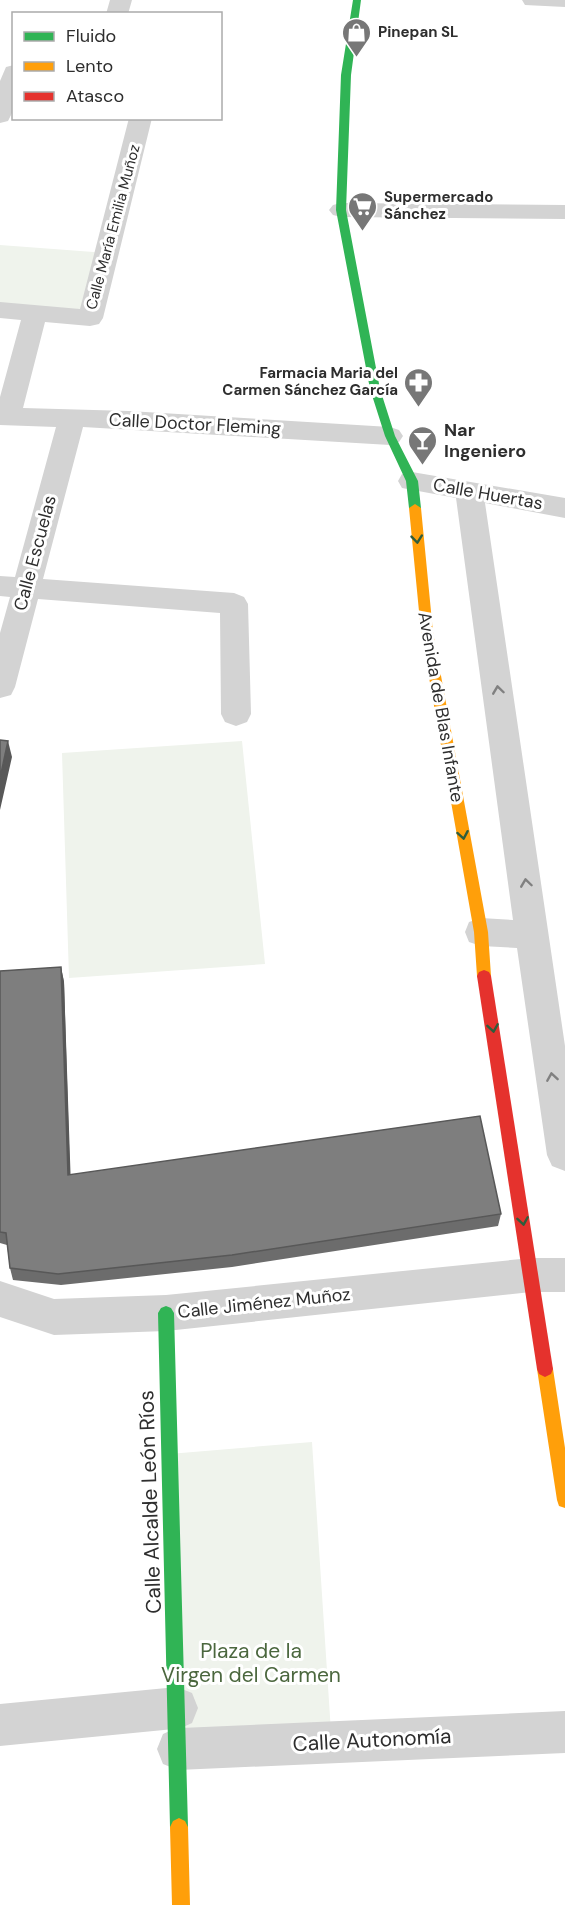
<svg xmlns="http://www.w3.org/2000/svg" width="565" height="1905" font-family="'DM Sans',sans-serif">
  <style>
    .green { fill: #eff3ec }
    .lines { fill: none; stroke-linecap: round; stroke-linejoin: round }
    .street { fill: #d3d3d3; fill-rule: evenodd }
    .fast { fill: #30b455; fill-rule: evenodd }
    .slow { fill: #ff9f0a; fill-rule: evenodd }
    .jam { fill: #e5322d; fill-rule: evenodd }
    .wall { fill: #6c6c6c }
    .shaded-wall { fill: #585858 }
    .building { fill: #7e7e7e; stroke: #585858; stroke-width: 1.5 }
    .oneway { stroke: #2f5d3c }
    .oneway2 { stroke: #808080 }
    .labels { text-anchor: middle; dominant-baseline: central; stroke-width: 6; stroke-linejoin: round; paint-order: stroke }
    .far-poi-label { font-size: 15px; font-weight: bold; fill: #2e2e2e; stroke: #fff; text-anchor: start }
    .far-street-label { font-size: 15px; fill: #2e2e2e; stroke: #fff }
    .street-label { font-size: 18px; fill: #2e2e2e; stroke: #fff }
    .poi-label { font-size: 18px; font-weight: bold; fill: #2e2e2e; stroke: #fff; text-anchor: start }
    .near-street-label { font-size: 21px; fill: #2e2e2e; stroke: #fff }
    .near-park-label { font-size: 21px; fill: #4b673e; stroke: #fff }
  </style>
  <rect width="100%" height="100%" fill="#fff"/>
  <!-- green -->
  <path class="green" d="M0,245L107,253L90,318L0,310Z
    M242,741L265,964L69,978L62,753Z
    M312,1442L331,1732L178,1749L169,1454Z"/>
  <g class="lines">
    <!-- street -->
    <path class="street" d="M110,0H132L128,14H106Z
      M522,0H565V7L525,5Z
      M14,65V109L8,121L0,123V81L6,67Z
      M129,118H152L103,318L99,324L90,326L45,322L23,408L129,411L390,427L399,430L403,436L399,442L390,445L83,427L43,579L234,593L244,597L248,604L251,714L247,722L236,726L225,722L221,714L220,613L38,599L15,687L11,695L0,698V633L10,597L0,596V576L15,577L56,427L0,425V397L21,320L0,318V302L80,309Z
      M341,203L565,205V219L341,217L333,215L329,210L333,205Z
      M412,472L565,498V518L485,503L565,1046V1171L552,1166L547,1155L517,948L481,946L469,942L465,932L469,922L481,918L513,920L456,498L402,488L398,481L402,474Z
      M531,1258H565V1292H531L166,1331L54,1335L0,1317V1281L54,1299L166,1295Z
      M177,1687L192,1693L198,1708L192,1723L181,1728L565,1711V1753L178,1770L163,1764L157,1749L163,1734L174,1729L0,1746V1704Z"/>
    <!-- fast -->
    <path class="fast" d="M353,0H361L351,75L346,210L380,389L395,436L418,481L421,508L415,512L409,508L406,481L385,436L370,389L336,210L341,75Z
      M166,1306L171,1308L174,1313L188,1827L185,1833L179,1836L173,1833L170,1827L158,1313L161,1308Z"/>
    <!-- slow -->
    <path class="slow" d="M415,504L421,508L433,632L488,932L491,976L489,980H479L477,976L474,932L421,632L409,508Z
      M545,1361L551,1364L553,1369L565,1448V1508L559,1506L557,1500L537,1369L539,1364Z
      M179,1818L185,1821L188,1827L190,1905H172L170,1827L173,1821Z"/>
    <!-- jam -->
    <path class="jam" d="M484,970L489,972L491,976L553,1369L551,1374L545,1377L539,1374L537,1369L477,976L479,972Z"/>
  </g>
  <!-- wall -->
  <path class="wall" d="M61,967L64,982L70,1175L501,1214L498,1226L232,1267L61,1285L13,1280L10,1268L7,1245L0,1243V971Z"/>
  <!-- shaded-wall -->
  <path class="shaded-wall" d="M8,741L12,757L0,810V778Z
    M61,967L64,982L71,1188L68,1175Z"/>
  <!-- building -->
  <path class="building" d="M0,740L8,741L0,778Z
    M61,967L68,1175L480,1116L501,1214L232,1255L58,1274L10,1268L6,1233L0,1232V971Z"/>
  <!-- one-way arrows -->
  <defs><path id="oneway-chevron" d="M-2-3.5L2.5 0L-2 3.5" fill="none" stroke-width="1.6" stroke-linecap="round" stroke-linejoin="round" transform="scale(1.5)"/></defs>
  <g class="oneway">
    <use href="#oneway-chevron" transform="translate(417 539) rotate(84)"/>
    <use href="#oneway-chevron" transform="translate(463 835) rotate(80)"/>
    <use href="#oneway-chevron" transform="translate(493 1028) rotate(81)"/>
    <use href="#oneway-chevron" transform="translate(523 1221) rotate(81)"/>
  </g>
  <g class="oneway2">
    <use href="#oneway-chevron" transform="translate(498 690) rotate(-98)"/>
    <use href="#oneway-chevron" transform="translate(526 883) rotate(-98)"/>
    <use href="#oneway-chevron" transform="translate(552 1077) rotate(-99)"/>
  </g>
  <!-- icons -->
  <defs>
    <symbol id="shop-pin" viewBox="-11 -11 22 30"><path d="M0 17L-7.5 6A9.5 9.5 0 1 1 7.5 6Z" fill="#777" stroke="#fff"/><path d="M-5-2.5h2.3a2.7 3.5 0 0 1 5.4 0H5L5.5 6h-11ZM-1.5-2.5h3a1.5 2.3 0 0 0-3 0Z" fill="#fff"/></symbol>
    <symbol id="supermarket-pin" viewBox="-11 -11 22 30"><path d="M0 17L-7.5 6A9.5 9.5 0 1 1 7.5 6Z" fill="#777" stroke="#fff"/><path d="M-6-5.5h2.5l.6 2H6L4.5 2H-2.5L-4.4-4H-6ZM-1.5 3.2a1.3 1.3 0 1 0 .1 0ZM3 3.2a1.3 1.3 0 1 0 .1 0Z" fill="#fff"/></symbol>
    <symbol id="pharmacy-pin" viewBox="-11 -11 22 30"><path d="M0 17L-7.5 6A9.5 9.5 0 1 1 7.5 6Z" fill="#777" stroke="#fff"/><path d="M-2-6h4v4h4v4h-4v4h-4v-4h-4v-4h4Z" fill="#fff"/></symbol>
    <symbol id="bar-pin" viewBox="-11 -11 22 30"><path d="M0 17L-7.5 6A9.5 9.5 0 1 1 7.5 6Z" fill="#777" stroke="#fff"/><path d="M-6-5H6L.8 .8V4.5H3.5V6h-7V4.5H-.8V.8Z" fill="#fff"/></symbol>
  </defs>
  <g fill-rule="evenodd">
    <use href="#shop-pin" x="340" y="16" width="33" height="45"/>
    <use href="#supermarket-pin" x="346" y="190" width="33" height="45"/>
    <use href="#pharmacy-pin" x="402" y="366" width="33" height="45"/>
    <use href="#bar-pin" x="406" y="424" width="33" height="45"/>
  </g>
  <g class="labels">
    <!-- far-poi labels -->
    <g class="far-poi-label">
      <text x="378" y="32">Pinepan SL</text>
      <text x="384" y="197">Supermercado<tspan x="384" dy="17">Sánchez</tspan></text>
      <text x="398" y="373" text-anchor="end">Farmacia Maria del<tspan x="398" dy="17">Carmen Sánchez García</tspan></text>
    </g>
    <!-- far-street labels -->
    <g class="far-street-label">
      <text transform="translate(113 227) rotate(-75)">Calle María Emilia Muñoz</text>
    </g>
    <!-- street labels -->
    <g class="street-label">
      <text transform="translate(195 424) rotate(3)">Calle Doctor Fleming</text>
      <text transform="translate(488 494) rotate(10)">Calle Huertas</text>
      <text transform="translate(35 553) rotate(-75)">Calle Escuelas</text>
      <text transform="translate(441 707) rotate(80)">Avenida de Blas Infante</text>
      <text transform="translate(264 1303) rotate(-6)">Calle Jiménez Muñoz</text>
    </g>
    <!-- poi labels -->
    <g class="poi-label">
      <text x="444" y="430">Nar<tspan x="444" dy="21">Ingeniero</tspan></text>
    </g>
    <!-- near-street labels -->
    <g class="near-street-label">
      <text transform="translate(150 1502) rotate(-92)">Calle Alcalde León Ríos</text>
      <text transform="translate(372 1740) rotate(-3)">Calle Autonomía</text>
    </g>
    <!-- near-park labels -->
    <g class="near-park-label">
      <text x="251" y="1651">Plaza de la<tspan x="251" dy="24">Virgen del Carmen</tspan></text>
    </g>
  </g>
  <!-- legend -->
  <rect x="12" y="12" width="210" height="108" fill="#ffffff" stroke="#ababab" stroke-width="1.5"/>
  <rect x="24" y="32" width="30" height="9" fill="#30b455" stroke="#ababab" stroke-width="1.5"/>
  <text x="66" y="42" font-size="18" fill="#2e2e2e">Fluido</text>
  <rect x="24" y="62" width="30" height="9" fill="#ff9f0a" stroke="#ababab" stroke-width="1.5"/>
  <text x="66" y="72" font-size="18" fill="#2e2e2e">Lento</text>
  <rect x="24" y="92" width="30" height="9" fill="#e5322d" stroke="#ababab" stroke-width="1.5"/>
  <text x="66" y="102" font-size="18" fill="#2e2e2e">Atasco</text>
</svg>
